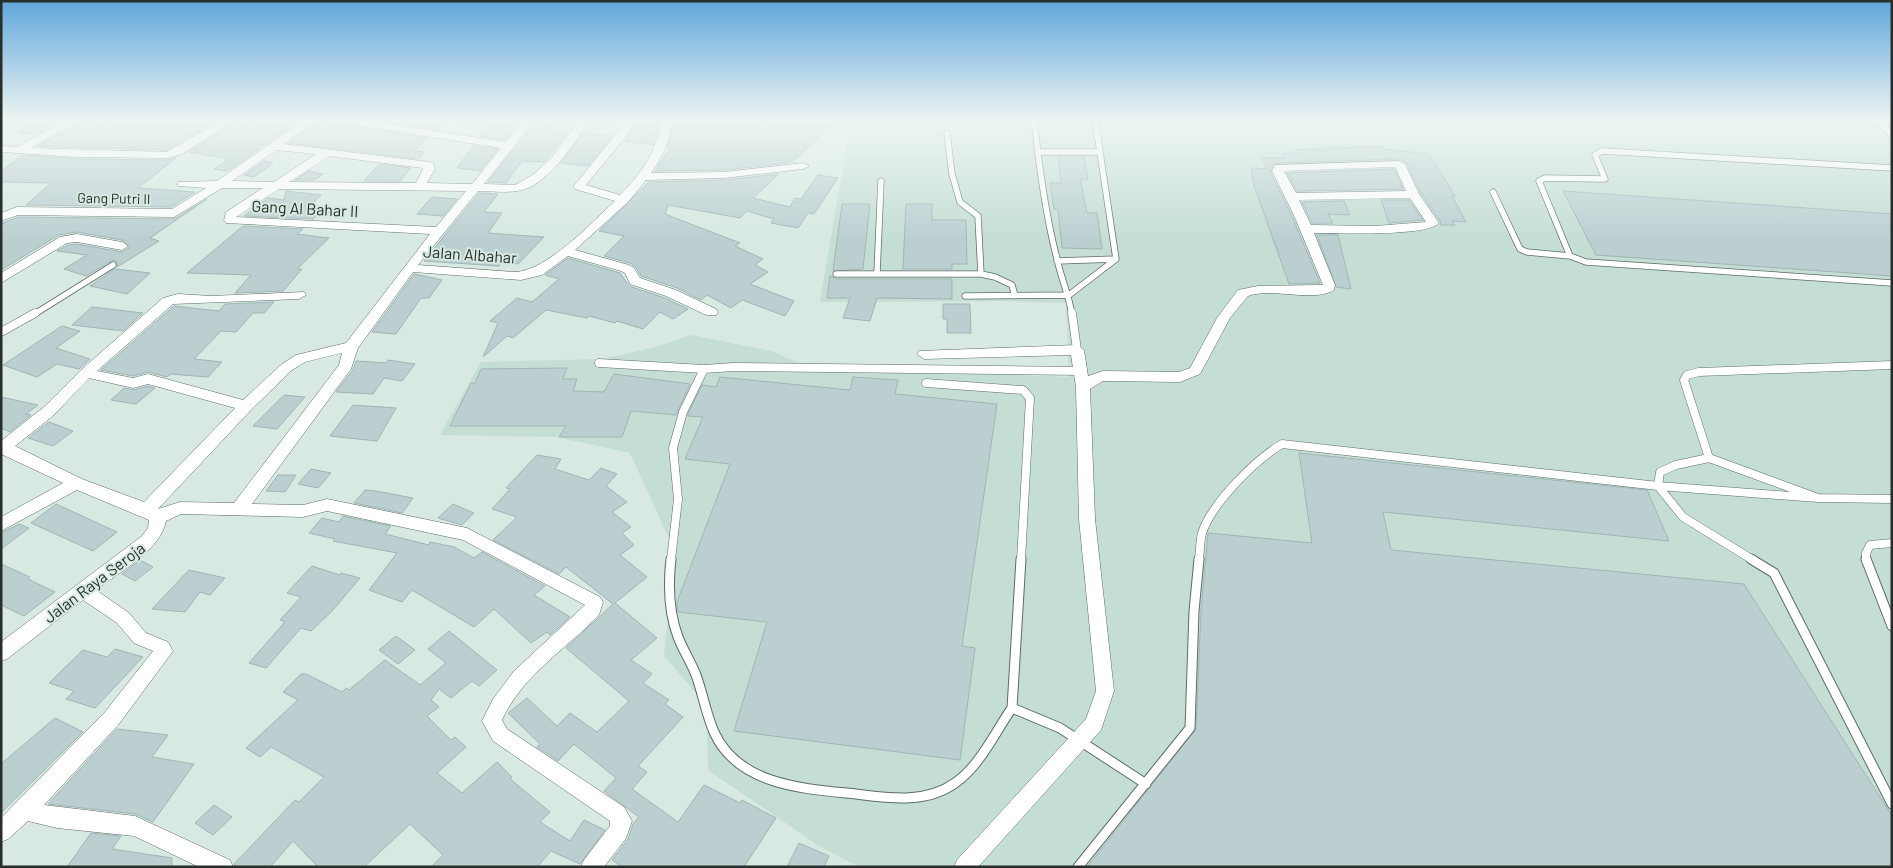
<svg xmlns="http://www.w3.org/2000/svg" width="1893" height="868" font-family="Barlow,sans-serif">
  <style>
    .built { fill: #c4ded4 }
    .building { fill: #bbcfd1; stroke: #a0b4b6 }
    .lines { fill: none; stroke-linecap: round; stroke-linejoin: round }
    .service-far2-casing { stroke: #5c6c65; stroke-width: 7 }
    .service-far1-casing { stroke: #5c6c65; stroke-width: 9 }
    .service-casing { stroke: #5c6c65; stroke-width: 11 }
    .minor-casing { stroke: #5c6c65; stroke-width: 1 }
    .service-far2 { stroke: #fff; stroke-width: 5.5 }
    .service-far1 { stroke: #fff; stroke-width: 8 }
    .service { stroke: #fff; stroke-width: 9 }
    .minor { fill: #fff; fill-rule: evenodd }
    .labels { text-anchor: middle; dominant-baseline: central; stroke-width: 4; stroke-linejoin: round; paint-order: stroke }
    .far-street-label { font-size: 14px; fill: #272e2b; stroke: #d7e9e1 }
    .street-label { font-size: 16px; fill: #272e2b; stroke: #d7e9e1 }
  </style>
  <rect width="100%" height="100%" fill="#d7e9e1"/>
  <!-- built -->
  <path class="built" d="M851,119H1892V867H859L819,846L708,770L706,705L664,656L675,552L630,453L557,437L440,435L481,362L603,359L656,347L691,335L771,351L806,366L1069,377L1066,303L1004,301L820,302Z"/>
  <!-- building -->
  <path class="building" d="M39,119L63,120L37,134L18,133Z
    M112,119H220L167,150L38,146L81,121L104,124Z
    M238,119H302L264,145H259L258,150L227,171L214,169L229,159L189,152Z
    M369,119H450L438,130Z
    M491,119H523L505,140L480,136L491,123Z
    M538,119H557L550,131L568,132L544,162L522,161L506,183L488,182Z
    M637,119H660L653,145L625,141Z
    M674,119H839L793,161L787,163L724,170L655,171L670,148L667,147Z
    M318,120L337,124L428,138L414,151L425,152L419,159L289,143Z
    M583,133L613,136L588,166L561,163Z
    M473,146L498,149L480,171L457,168Z
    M1381,146L1383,149L1429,154L1455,196H1452L1466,222L1452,221L1455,225H1440L1441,222L1421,193L1407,163L1400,159L1275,163L1270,172L1291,214L1320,283L1289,284L1254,185L1251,168L1267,169L1262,158H1284L1282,154L1297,153L1295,150Z
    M22,155L77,159L168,160L176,158L138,188L195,192L171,207L26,205L51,183L1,182V172Z
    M1058,157H1084L1088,179H1080L1087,213H1097L1102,249L1062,248L1058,209H1054L1050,183H1061Z
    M264,161L273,163L254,177L244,175Z
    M379,164L411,168L400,181H364Z
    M1394,169L1403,189L1297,191L1287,173Z
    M309,171L323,174L314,180H295Z
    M779,174L753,198L790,207L795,198L801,199L818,175L838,178L814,214L808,213L798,228L771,223L774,219L747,211L740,218L668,205L665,214L740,243L735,246L763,259L755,265L768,272L750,284L794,301L785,316L742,300L731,308L707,295L701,300L677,288L641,276L636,267L630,263L604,256L624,236L599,231L649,182L724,180Z
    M286,191L321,195L308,208L322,209L313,219L244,216L268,198L284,200Z
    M1563,191L1892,214V276L1596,255Z
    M479,193L498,194L484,212L502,213L488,233L544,237L518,264L502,262L499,266L424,261Z
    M432,197L457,199L443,216L417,214Z
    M207,199L150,238L159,241L117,267L116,261H111L86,276L64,269L87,255L57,251L68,245L77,244L122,252L130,247L122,240L77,232L59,235L1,270V224L18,217L174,219Z
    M1381,200H1409L1423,220L1389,223Z
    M1344,201L1350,215L1328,214L1333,223H1312L1302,202Z
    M842,204H870L863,269L833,271Z
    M906,204H932V220H966L967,264H952V269H903Z
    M243,226L303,229L297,234L329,238L297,269H302L283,291L235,293L251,275L187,273Z
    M1317,235H1338L1351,289L1336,287Z
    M568,258L620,273L629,286L665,298L688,309L673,319L660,312L643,329L617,321L615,323L589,316L587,318L546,310L513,338L507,336L483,357L498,323L490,321L517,298L532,302L559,279L545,275Z
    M115,269L150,273L127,294L90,286Z
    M414,274L442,280L429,298H421L396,334L372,332Z
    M830,276L836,279H952V299L877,298L870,321L843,318L850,298H827Z
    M274,302L264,313H253L236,332L221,331L194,359L222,362L208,377L170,374L167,377L148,372L133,376L101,370L174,306L219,311L225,304Z
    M943,304H970L971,333H947V319H943Z
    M92,307L143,313L123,331L72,325Z
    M62,326L80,331L56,348L90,359L79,369L57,364L37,377L3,365Z
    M388,360L415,364L402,381L384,378L373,394L336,392L353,370L356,361L386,363Z
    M567,368L563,379H577L573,391L604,392L614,374L690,384L676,415L631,411L622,437H559L566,426H450L471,383H475L481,369Z
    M720,377L850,390L853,377L898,380L895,394L997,404L962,646L975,648L960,760L734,731L767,622L678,612L677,602L730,464L685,459L703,417L688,416V414L702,385L716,387Z
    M148,386L155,388L136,404L111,400L124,388L133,390Z
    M284,395L305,397L277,429L253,426Z
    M1,397L38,405L26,414L31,415L10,432L1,428Z
    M353,405L396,408L377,441L330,436Z
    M49,422L73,431L53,446L28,438Z
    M1299,453L1647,490L1669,541L1383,512L1391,550L1744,584L1892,816V867H1087L1196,729L1201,611L1208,533L1312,543Z
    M537,455L561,459L555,469L589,480L601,468L617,474L606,486L627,502L612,512L631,527L622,533L634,545L620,555L647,577L615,603L657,638L631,660L652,674L643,683L669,700L665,704L683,717L638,766L647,772L632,789L678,822L704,785L740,803L742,800L776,818L744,867H622L612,860L628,839L633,824L639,817L604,791L616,778L574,744L558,761L537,747L540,744L508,713L527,698L557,726L570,713L597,732L629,701L566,648L613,604L566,567L559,574L493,540L517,517L492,509L510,489L506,488Z
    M311,469L331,473L318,488L298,484Z
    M278,475H296L285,492L266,491Z
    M365,490L376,491L413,498L402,513L354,503Z
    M56,504L117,532L93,551L31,523Z
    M453,504L474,513L462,525L438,518Z
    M343,516L391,526L385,534L429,545L430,542L454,547L474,558L482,552L545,586L534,595L570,617L550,635L547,632L531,643L494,609L474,627L412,590L402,602L369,590L397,553L333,541L335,539L309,533L322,518L339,522Z
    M19,524L29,528L1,549V533Z
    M140,560L153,567L135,581L122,574Z
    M1,564L30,577L28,579L55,592L24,616L1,605Z
    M312,566L340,575L341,573L360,578L333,610L311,631L301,628L266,668L249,663L285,622L280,620L301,597L287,593Z
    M189,570L225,578L210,595L200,592L185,612L152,609Z
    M449,631L497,670L479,686L472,681L451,698L439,689L431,700L439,707L427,716L451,740L455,737L466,747L437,773L462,793L497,762L512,777L510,779L550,812L540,822L570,841L584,820L605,830L580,864L551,851L537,867H431L443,855L410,824L364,867H318L293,841L270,867H235L234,864L295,800L299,802L324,777L271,747L260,757L246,748L298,700L283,692L301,674H306L342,692L346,688L349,690L385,660L420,685L446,663L428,649Z
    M396,636L415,650L398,664L379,650Z
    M115,649L143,657L95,708L66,699L74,691L49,683L83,650L107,657Z
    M55,718L83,732L1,813V764Z
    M117,729L168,735L152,757L194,764L153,822L135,814L48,804Z
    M214,805L232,817L213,835L195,823Z
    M91,833L121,836L112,849L172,858V867H67Z
    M799,843L829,856L824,867H787Z"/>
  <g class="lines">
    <defs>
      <path id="service-far2" d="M1034,119C1039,166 1045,213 1057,259C1061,278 1069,295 1072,315
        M1876,119L1892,135
        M947,133L952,174L960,202L978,216L981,274
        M1037,152H1100
        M1892,168L1602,151L1595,155L1605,179L1545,178L1539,181L1570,256L1586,262L1892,283
        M1493,192L1520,249L1527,252L1570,256
        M1057,261L1116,259
        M877,273L881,181
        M836,274H981L995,277L1012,285L1015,296
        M965,296L1069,295L1116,259L1095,119
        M33,315L113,265"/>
      <path id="service-far1" d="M1072,313L1077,350
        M1,332L35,313
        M599,363L704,369L733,367L1080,371
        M926,383L1023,390L1030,398L1021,560
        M1709,458L1818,498L1892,499
        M671,560L678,499L673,448L683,412L704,369
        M1199,560C1200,551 1200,541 1202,533C1212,503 1255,460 1282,444L1658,486L1818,498
        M1753,560L1683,517L1658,486L1660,472L1676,465L1709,458L1684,380L1687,375L1699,372L1892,365
        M1866,560V553L1870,545L1892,543"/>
      <path id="service" d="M671,559C668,585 669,613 678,637C683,650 691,662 696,675C703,694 706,714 714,732C738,786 806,789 856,794C889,798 926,804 955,783C980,766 995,732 1012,708
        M1021,559L1012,708L1060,728L1146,784
        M1751,559L1774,573L1892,804
        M1866,559L1892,626
        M1078,867L1190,728L1194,611L1199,559"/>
      <path id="minor" d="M68,119H81L31,148L167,152L224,119H236L182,154L168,158L77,157L1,152V146L17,147Z
        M305,119H317L284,144L429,162L433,163L435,169L427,183L472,184L501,148L337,122L332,119H357L506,142L525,119H536L484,184L515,185L534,174L552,157L580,119H590C575,142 547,188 517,191C505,193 491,191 478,191L418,265L515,272C547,271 591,223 615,201L575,189L573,187L618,132L625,119H635L627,135L586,185L620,195C642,173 657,151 662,119H672C670,140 663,156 651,173L724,172L803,163L809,166L803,169L724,178L646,180L628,202L575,250L629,265L634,268L640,278L676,290L716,309L718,312L716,315H706L666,296L630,284L625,273L621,271L568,256L542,275L521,280L413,272L358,348L351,369L252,504L303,505L327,499L467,528L600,597L603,602L599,615C566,649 522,676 502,720L507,729L624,807L632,821L626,838L604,867H581L584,860L610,826V821L493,741L482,721L493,699L514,671L585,605L463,540L327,511L303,517L181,514L166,521C161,550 118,573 96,590L129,613L146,633L168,642L173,651L119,724L44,805L135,816L230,860L233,867H199L134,836L57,828L28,821L8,839L1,842V818L105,712L153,651L134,643L117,623L83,600L7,659L1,661V642L142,536L148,528L149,520L77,490L1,531V517L63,483L1,454V441L44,407L81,370L163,298L178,294L211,296L304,292L306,295L299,299L173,304L97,371L133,378L148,374L243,400L282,364L296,355L346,343L430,234L226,223L224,220L226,212L263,188H222L174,217L18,215L1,221V213L17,207L172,209L206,188L178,186V182L217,181ZM276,150L316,154L274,182L232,181ZM329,156L423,168V169L416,183L289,182ZM279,189L466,191L436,227L236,217ZM342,353L339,365L234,503L180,502L158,509L251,410L292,370L305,362ZM89,378L133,388L148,384L235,408L144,502L82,479L15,446L54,415Z
        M1399,161L1405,164L1419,194L1439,223C1427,237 1336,233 1314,233L1335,285L1334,290C1313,303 1273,287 1248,296L1230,318L1200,374L1180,382L1103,381L1090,389L1095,519L1114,691L1101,730L978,867H954L957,860L1086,719L1096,691L1079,519L1076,387L1071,355L924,359L917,354L919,351L1077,345L1084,350L1088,376L1103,371L1179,372L1190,368L1217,318L1238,290L1258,286L1323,285L1293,213L1272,171L1275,165ZM1395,167L1406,191L1296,193L1284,171ZM1410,198L1426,222L1375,226L1311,225L1299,200Z
        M77,234L122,242L128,246L122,250L77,242L67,243L1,283V273L60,237Z"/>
    </defs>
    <!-- service-far2 casing -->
    <use href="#service-far2" class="service-far2-casing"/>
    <!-- service-far1 casing -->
    <use href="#service-far1" class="service-far1-casing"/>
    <!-- service casing -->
    <use href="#service" class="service-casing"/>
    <!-- minor casing -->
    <use href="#minor" class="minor-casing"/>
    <!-- service-far2 -->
    <use href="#service-far2" class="service-far2"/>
    <!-- service-far1 -->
    <use href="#service-far1" class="service-far1"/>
    <!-- service -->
    <use href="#service" class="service"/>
    <!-- minor -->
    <use href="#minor" class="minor"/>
  </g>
  <!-- sky -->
  <linearGradient id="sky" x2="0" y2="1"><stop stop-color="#60a6db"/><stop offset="0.5" stop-color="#edf5f2"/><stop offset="1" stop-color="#edf5f2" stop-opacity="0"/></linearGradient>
  <rect width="1893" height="240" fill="url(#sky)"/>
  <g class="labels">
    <!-- far-street labels -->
    <g class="far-street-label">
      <text transform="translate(114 198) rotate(1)">Gang Putri II</text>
    </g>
    <!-- street labels -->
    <g class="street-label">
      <text transform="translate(305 208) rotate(3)">Gang Al Bahar II</text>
      <text transform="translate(470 254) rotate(4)">Jalan Albahar</text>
      <text transform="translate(94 582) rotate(-37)">Jalan Raya Seroja</text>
    </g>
  </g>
  <!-- border -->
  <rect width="1893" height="868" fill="none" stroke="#272e2b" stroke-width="5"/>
</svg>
